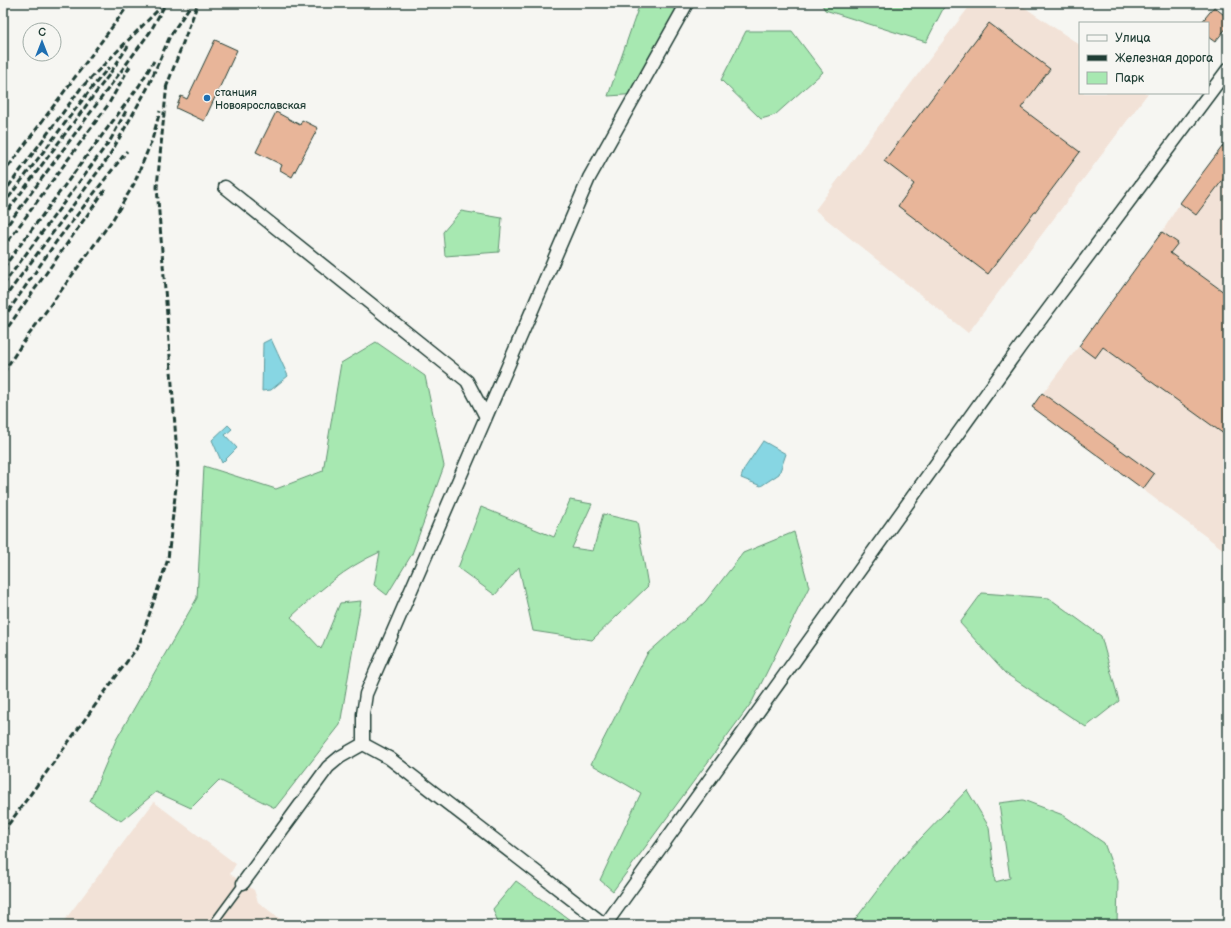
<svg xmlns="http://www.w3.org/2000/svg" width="1231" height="928" font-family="'Balsamiq Sans',sans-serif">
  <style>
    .built { fill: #f2e2d7 }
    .green { fill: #a7e8b1; stroke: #639272 }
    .water { fill: #87d6e3; stroke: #5d999d }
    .building { fill: #e8b599; stroke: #1f3d34 }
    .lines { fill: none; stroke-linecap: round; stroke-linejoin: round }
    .lane-casing { stroke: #1f3d34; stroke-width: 9 }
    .street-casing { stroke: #1f3d34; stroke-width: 15 }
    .lane { stroke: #f6f6f2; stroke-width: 6 }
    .street { stroke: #f6f6f2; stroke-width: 12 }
    .rail { stroke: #1f3d34; stroke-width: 3; stroke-dasharray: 6 3; stroke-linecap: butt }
    .poi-dot { fill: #1f6fb2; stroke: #f6f6f2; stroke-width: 1.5 }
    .labels { text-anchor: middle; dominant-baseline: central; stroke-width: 3; stroke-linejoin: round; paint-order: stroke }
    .poi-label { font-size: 11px; fill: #1f3d34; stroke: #f6f6f2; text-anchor: start }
  </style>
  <rect width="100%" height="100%" fill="#f6f6f2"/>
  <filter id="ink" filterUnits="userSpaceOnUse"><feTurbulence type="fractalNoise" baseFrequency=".025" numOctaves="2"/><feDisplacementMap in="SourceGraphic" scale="8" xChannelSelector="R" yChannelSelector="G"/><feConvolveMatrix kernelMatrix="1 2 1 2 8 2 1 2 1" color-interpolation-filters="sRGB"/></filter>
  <g filter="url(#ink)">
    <!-- built -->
    <path class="built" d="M972,3H1018L1080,45V93H1148L968,333L815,210Z
      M1228,139V553L1032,407L1079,346L1162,232L1180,203Z
      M154,802L236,864L230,874L254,890L258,902L288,925H61Z"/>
    <!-- green -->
    <path class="green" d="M640,3H685L640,94L608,96Z
      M821,3H941L944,7L926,42L825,10Z
      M746,31H792L823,72L775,115L761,119L721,80Z
      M461,211L502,218L499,252L445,256L443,232Z
      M376,342L425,376L444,466L412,554L387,595L374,585L380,552C344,568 319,591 291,617L321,649L340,603L361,601L340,725L275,808L219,780L191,808L156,792L121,821L90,801L116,740L197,598L204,466L276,489L323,471L341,363Z
      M570,500L592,504L572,548L593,551L603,514L637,522L648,586L592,640L533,631L519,567L495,595L458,568L481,507L554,537Z
      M794,532L809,587L752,702L613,891L600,880L641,793L591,764L647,654L705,602L743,553Z
      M982,593L1049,598L1101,636L1119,701L1086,727L1005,673L960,623Z
      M967,790L989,827L995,882L1010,878L999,803L1023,800L1063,815L1104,843L1118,881L1117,925H851L901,859Z
      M516,881L570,920L568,925H499L493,909Z"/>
    <!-- water -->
    <path class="water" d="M271,339L288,376L271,390L262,391L263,343Z
      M228,425L232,429L225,435L237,448L222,463L212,440Z
      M763,441L786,454L779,474L761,486L741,478L744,469Z"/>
    <!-- building -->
    <path class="building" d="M1214,7L1228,18V26L1215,42L1208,37V23H1201Z
      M989,23L1050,69L1021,108L1080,152L988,274L898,206L914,184L884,161Z
      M215,40L237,50L204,121L176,108L181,96L187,99Z
      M276,112L300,125L302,120L318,128L292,177L280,170L282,165L256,152Z
      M1228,139V173L1196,215L1180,203Z
      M1162,232L1178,243L1170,253L1228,295V437L1103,347L1095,358L1079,346Z
      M1042,393L1154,474L1143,489L1032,407Z"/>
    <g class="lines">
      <defs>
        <path id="lane" d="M212,925L243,883"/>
        <path id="street" d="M225,187L467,381L486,417L366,694L363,714V744
          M486,417L589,178L687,3
          M243,883L328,767L340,757L363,744L389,758L605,925L1020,347L1228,69"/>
      </defs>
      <!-- lane casing -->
      <use href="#lane" class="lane-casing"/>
      <!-- street casing -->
      <use href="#street" class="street-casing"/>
      <!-- lane -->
      <use href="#lane" class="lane"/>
      <!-- street -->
      <use href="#street" class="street"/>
      <!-- rail -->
      <path class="rail" d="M166,88L198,3
        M3,174L130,3
        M3,194L81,88L160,8
        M3,205L90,90L109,67
        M3,217L109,75L128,46
        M3,231L150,32L166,3
        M3,248L108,105L130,66
        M3,268L139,86L154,61
        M3,285L111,139L127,109
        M3,300L108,158L147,89L170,36L192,3
        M3,319L56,242L127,151
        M3,334L105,190
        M3,373L20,347L113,219L134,184L152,140L160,111
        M3,832L139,645L168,559L178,469L168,328L157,187L167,83"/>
    </g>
  </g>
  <!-- markers -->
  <circle class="poi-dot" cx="207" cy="98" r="4"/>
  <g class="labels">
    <!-- poi labels -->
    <g class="poi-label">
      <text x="215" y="92">станция<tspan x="215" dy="13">Новоярославская</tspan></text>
    </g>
  </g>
  <!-- margin -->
  <rect width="1231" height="928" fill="none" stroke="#f6f6f2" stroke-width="16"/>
  <rect x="8" y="8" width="1215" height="912" fill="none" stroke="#1f3d34" stroke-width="1.5" filter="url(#ink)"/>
  <!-- legend -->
  <rect x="1079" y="22" width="130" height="72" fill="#f6f6f2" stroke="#a0aca6"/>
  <rect x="1087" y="35" width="20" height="6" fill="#f6f6f2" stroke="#a0aca6"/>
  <text x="1115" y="42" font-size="12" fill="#1f3d34">Улица</text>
  <rect x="1087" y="55" width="20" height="6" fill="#1f3d34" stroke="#a0aca6"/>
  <text x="1115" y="62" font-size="12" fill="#1f3d34">Железная дорога</text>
  <rect x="1087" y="72" width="20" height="12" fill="#a7e8b1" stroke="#a0aca6"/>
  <text x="1115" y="82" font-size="12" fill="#1f3d34">Парк</text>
  <!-- north arrow -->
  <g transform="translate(42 42)"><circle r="19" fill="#f6f6f2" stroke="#a0aca6"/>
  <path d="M0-3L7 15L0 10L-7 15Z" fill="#1f6fb2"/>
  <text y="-6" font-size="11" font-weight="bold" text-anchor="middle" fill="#1f3d34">С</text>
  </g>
</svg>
